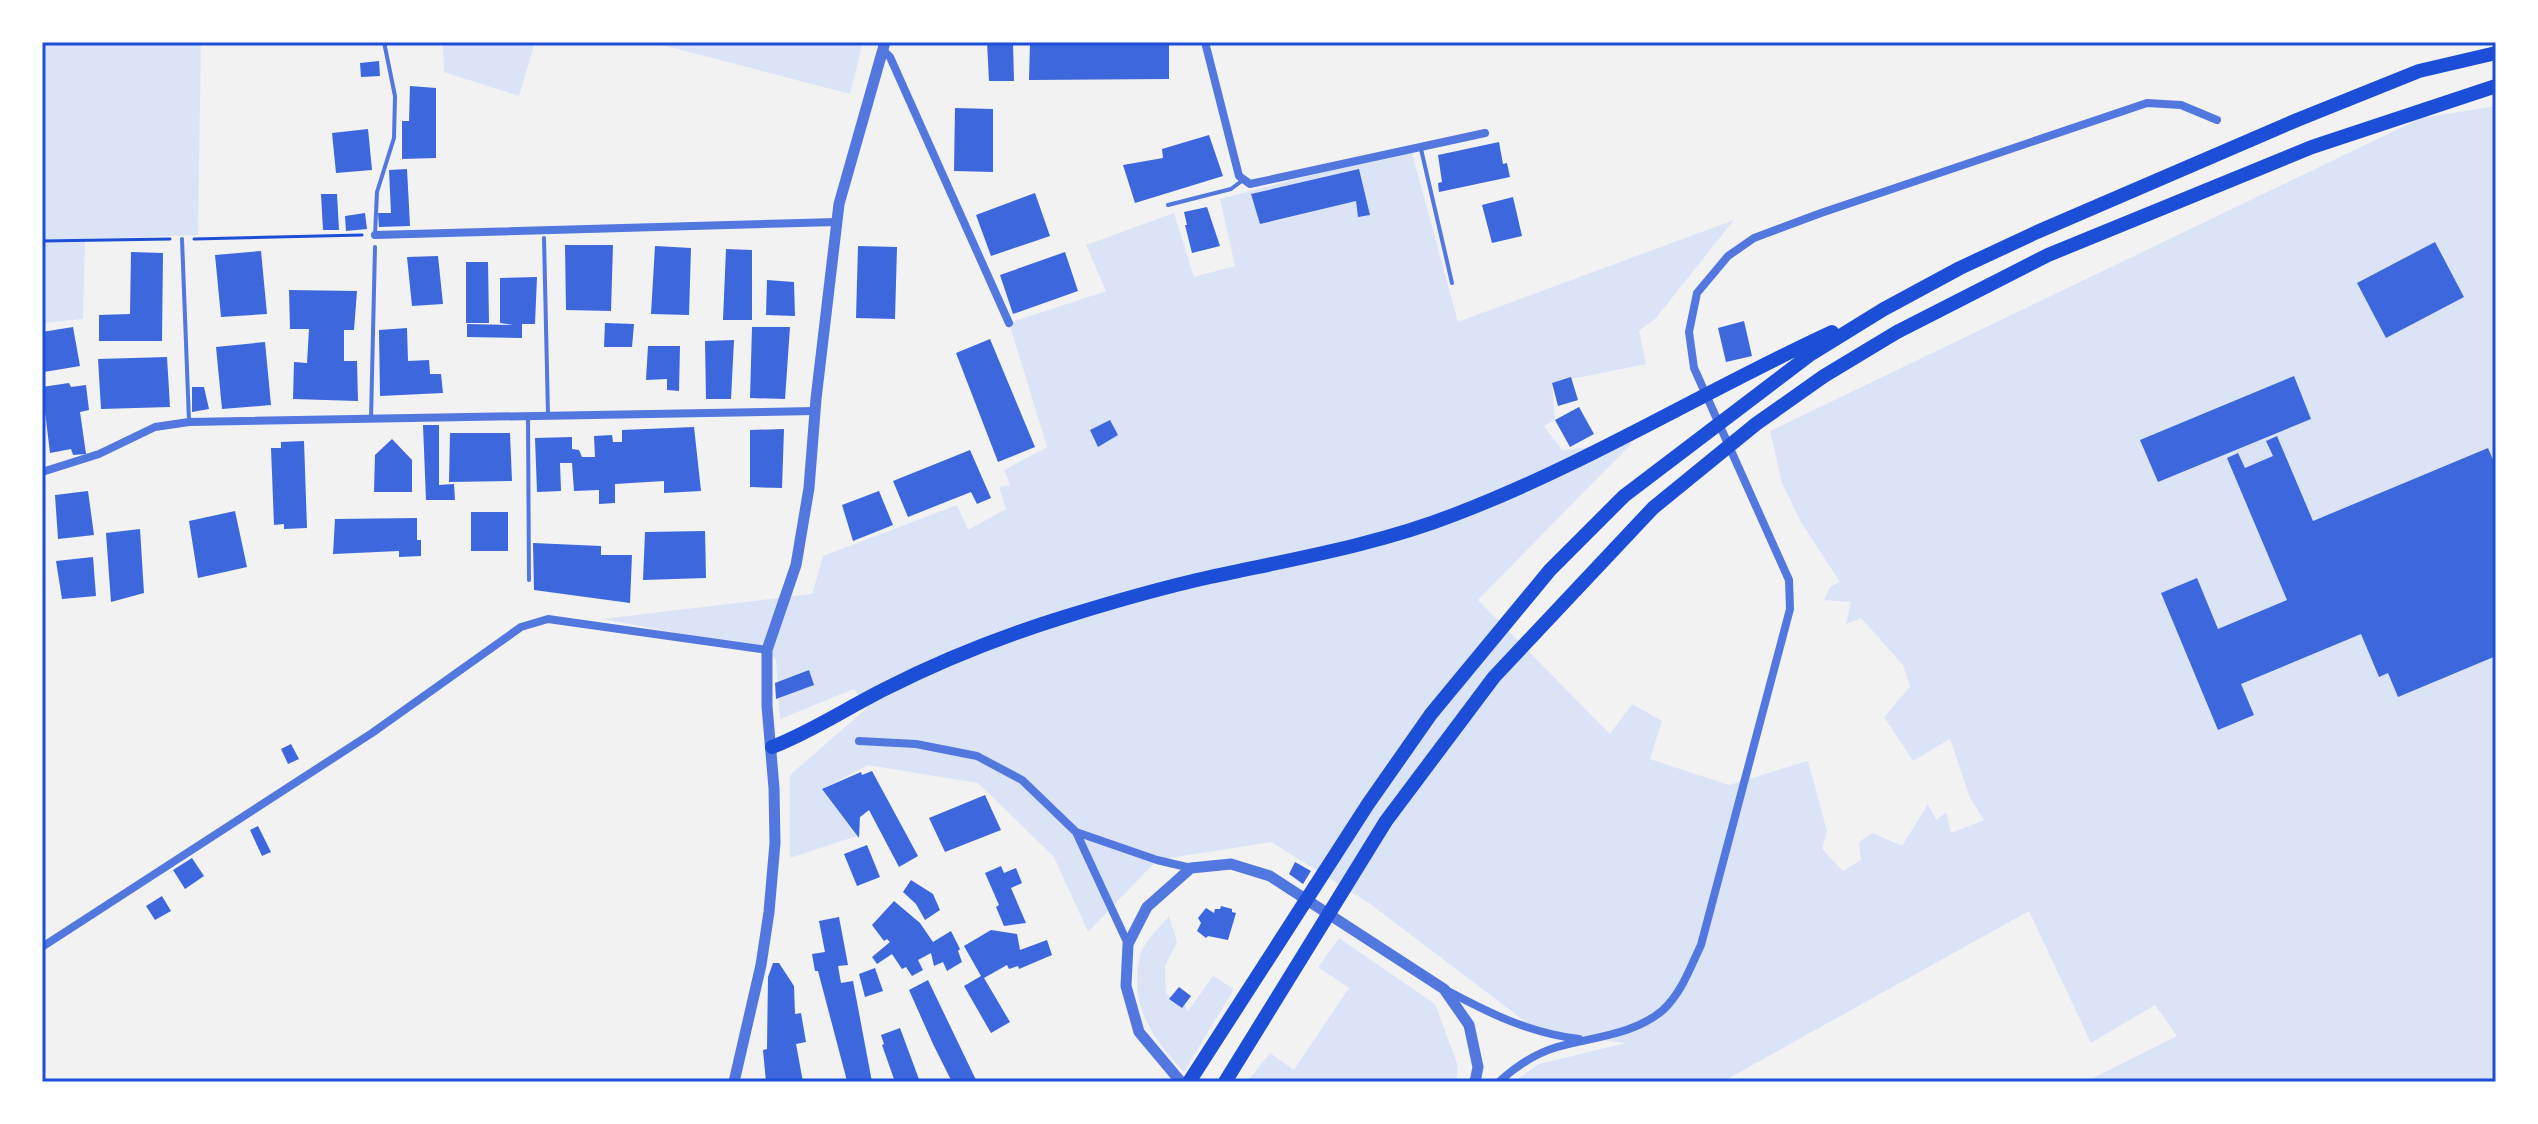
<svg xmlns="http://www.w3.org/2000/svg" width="2538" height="1124" font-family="Poppins,sans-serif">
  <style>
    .green { fill: #dbe4f7 }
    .building { fill: #3d67dc }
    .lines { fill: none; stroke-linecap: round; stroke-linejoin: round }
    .path { stroke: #1d4ed8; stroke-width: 3 }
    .service { stroke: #5277de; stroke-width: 4 }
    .minor { stroke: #5277de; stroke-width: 8 }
    .tertiary { stroke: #5277de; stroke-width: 11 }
    .trunk { stroke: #1d4ed8; stroke-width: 14 }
    .neatline { fill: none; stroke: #1d4ed8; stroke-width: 3 }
  </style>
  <rect width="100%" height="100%" fill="#f2f2f2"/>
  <!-- green -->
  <path class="green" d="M42,42H201L198,235L85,239L83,319L42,323Z
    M443,42H535L519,96L444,72Z
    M651,42H863L850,94Z
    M2496,106V1082H2085L2177,1036L2155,1005L2091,1043L2029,911L1722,1082H1513L1539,1064L1626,1043L1539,1032L1369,903L1271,842L1157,860L1088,932L1054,857L978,783L868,765L823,789L857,836L790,858V775L867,708L854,689L780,719L776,660L767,650L603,619L812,594L823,556L957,505L968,530L1006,509L999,487L1010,485L1004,470L1047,447L1009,323L1106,291L1086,245L1174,213L1194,277L1235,266L1220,199L1411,149L1458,322L1734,220L1656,318L1639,331L1646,364L1552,383L1555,420L1544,426L1562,450L1632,443L1478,600L1610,734L1632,704L1662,721L1650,759L1729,785L1808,761L1827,831L1822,849L1843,871L1861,860L1859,842L1872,833L1902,846L1928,804L1936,820L1946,812L1951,833L1984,820L1970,798L1950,739L1913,761L1884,717L1910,687L1903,665L1861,618L1846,624L1851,602L1824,600L1830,587L1840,582L1801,522L1782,483L1770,431L2421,118Z
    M1169,916L1177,942L1165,966L1166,994L1185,1005L1188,1011L1213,976L1234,989L1184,1072C1153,1039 1128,1005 1140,956C1143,943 1160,927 1169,916Z
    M1339,938L1435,1004L1458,1066L1456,1082H1247L1270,1053L1294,1070L1349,988L1318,967Z"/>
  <!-- building -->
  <path class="building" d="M987,42H1013L1014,81H989Z
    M1030,42H1169V79L1029,80Z
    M379,61L380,76L361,77L360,63Z
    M410,86L436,88V158L402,159V121H409Z
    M955,108L993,109V172L954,171Z
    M368,129L372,170L336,173L332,133Z
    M1209,135L1223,176L1135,203L1123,165L1163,158L1162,149Z
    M1499,142L1503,164L1507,163L1510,177L1439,192L1438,183L1442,182L1438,155Z
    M407,169L410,226L379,227L378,213H391L389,170Z
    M1359,169L1370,215L1358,217L1356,201L1260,224L1251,194Z
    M1035,193L1050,236L991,256L976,215Z
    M321,194H337L339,230H323Z
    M1513,197L1522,236L1492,243L1482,205Z
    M1207,207L1220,246L1192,253L1185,225H1187L1184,212Z
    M365,213L367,229L346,231L345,216Z
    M2435,242L2464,297L2386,338L2357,283Z
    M565,245H613L611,311L566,310Z
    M655,246L691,248L689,315L651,314Z
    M858,246L897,247L895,319L856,318Z
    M726,249L752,250V320H723Z
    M261,251L267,314L221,317L215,255Z
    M131,252L163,253L162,341H99V315L130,314Z
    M1065,252L1078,291L1013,314L1000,275Z
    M438,256L443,304L412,306L407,257Z
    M466,262H488L489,323H466Z
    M537,277L535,324H522V338L467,337V324L513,325L500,323V278Z
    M767,280L794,282L795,316L766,315Z
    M289,290L357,291L354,330H344V361H357L358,401L293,399L294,362L307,363L309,329H290Z
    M1744,321L1752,356L1726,362L1718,328Z
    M605,323L634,324L632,347H604Z
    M73,327L80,366L44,372L42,332Z
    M752,327H790L785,399L750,398Z
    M407,328L408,361L429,360L430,374H441L443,393L380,396L379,330Z
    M990,339L1035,447L998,462L956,353Z
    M734,340L731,399H706L705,341Z
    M265,342L271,405L222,409L216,347Z
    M648,346H680L679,391L667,390V379L646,380Z
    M167,357L170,407L101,409L98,359Z
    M2294,376L2311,419L2158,482L2140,440Z
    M1571,377L1578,400L1558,406L1552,383Z
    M69,383L71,387L86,385L89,410L80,412L86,454L73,455L71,449L50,453L42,387Z
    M192,387H204L209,409L192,412Z
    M1579,407L1594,434L1570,447L1555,420Z
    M1110,420L1118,435L1098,447L1090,430Z
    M423,425H439V485L454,484L455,500H426Z
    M694,427L701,491L664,493V481L615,484V503L599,504V490L574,491L572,463H560L561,491L537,492L535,438L572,437V449L579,450L582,457H595L594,436L612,435L613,442H622V430Z
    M784,429L782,488L750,487V430Z
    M450,433H510L512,481L449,482Z
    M2277,436L2313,521L2488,448L2496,467V656L2398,697L2388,673L2379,677L2361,634L2241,684L2254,715L2218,730L2161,593L2197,578L2218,629L2287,600L2227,458L2238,453L2245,468L2273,456L2266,441Z
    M392,439L412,460V492H374L375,455Z
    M304,441L307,528L284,529V524L274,525L271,448H281V442Z
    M970,450L991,498L977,504L971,492L908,517L893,481Z
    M88,491L94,535L58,539L55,495Z
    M879,491L893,525L853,541L842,505Z
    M235,511L247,567L198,578L189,521Z
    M471,512H508V551H471Z
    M417,518V540H421V556L399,557V551L333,554L335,519Z
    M140,529L144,593L111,602L106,533Z
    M705,531L706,578L643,580L645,532Z
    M533,543L601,546V555H632L630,603L534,590Z
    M93,557L96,596L62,599L56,561Z
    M809,670L814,685L776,699L775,683Z
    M291,744L299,759L288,764L281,749Z
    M872,771L918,856L899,867L869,810L860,817L859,838L822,789L861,772L862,775Z
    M985,795L1001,830L945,852L929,818Z
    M258,826L271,852L262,856L250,830Z
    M867,845L880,877L857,886L844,854Z
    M192,858L204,876L185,889L173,870Z
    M1295,862L1311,871L1303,884L1289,874Z
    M1001,866L1004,873L1016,868L1022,883L1011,888L1026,923L1004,926L996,907L999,905L985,873Z
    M911,880L933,894L940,910L925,920L916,904L903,892Z
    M162,896L171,911L155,920L146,906Z
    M894,901L920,923L933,942L951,931L960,949L958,951L962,962L947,971L943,962L934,966L931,953L918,960L923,970L912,976L906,967L902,969L892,954L877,964L872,957L890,942L887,939L884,941L872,925Z
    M1221,906L1232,909V912L1236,913L1228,940L1208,936L1206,938L1197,931L1201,923L1198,918L1206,908L1214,913L1215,909H1220Z
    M839,917L848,965L838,966L841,983L853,981L872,1082L847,1081L818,971H815L812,954L825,952L819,921Z
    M991,930L1017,934L1020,950L1047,940L1052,955L1019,969L1018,966L1009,969L1007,965L984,978L1010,1022L991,1033L964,986L981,976L964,946Z
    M773,963H779L794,986L795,1014L801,1013L806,1042L796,1044L803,1082H766L763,1050L767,1049L768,977Z
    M875,968L883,991L865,997L859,974Z
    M928,980L977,1082H952L933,1044L909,990Z
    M1179,987L1191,996L1182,1008L1169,999Z
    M900,1028L920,1082H895L882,1045L884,1044L881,1035Z"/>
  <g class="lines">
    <!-- path -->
    <path class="path" d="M194,239L362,235
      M42,241L170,239"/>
    <!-- service -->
    <path class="service" d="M1421,149L1452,283
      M1168,205L1231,189L1243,180
      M375,235L377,192L394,138L395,96L384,42
      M544,238L548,415
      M182,239L189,421
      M528,418L529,580
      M371,419L375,247"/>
    <!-- minor -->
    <path class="minor" d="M1205,42L1239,176L1250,184L1485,133
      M883,50L890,57L1009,323
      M375,235L837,222
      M42,472L99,454L155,427L189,422L815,411
      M859,741L916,744L977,756L1022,780L1076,832L1128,944
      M1076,832L1157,860L1191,868
      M42,947L372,733L521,627L548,619L767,650
      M1446,990C1489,1013 1529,1033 1579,1039
      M1499,1082C1516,1066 1534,1054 1557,1047C1592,1037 1634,1035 1663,1010C1682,992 1690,968 1701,945L1790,609L1789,580L1694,368L1689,332L1697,293L1728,256L1754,238L1821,213L2147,103L2181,105L2217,120"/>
    <!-- tertiary -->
    <path class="tertiary" d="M734,1082L761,965L769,912L775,843L774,788L767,706V650L796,565L809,488L816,399L839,204L885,42
      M1181,1082L1139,1032L1126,986L1128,944L1147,907L1191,868L1231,864L1270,876L1444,989L1469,1025L1478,1067L1475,1082"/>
    <!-- trunk -->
    <path class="trunk" d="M772,747C811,732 847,708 885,689C942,660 1003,636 1064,617C1112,602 1161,588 1210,577C1293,559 1377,545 1456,514C1587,464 1706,390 1832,332
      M1189,1082L1368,804L1431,714L1550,570L1624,496L1811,354L1884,309L1960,268L2037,232L2297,120L2419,71L2496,53
      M1225,1082L1386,821L1494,677L1653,508L1756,424L1824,376L1897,332L2048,255L2312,147L2496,86"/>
  </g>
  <!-- border -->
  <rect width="2538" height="1124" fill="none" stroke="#ffffff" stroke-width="88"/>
  <rect x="44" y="44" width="2450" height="1036" class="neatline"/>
</svg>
